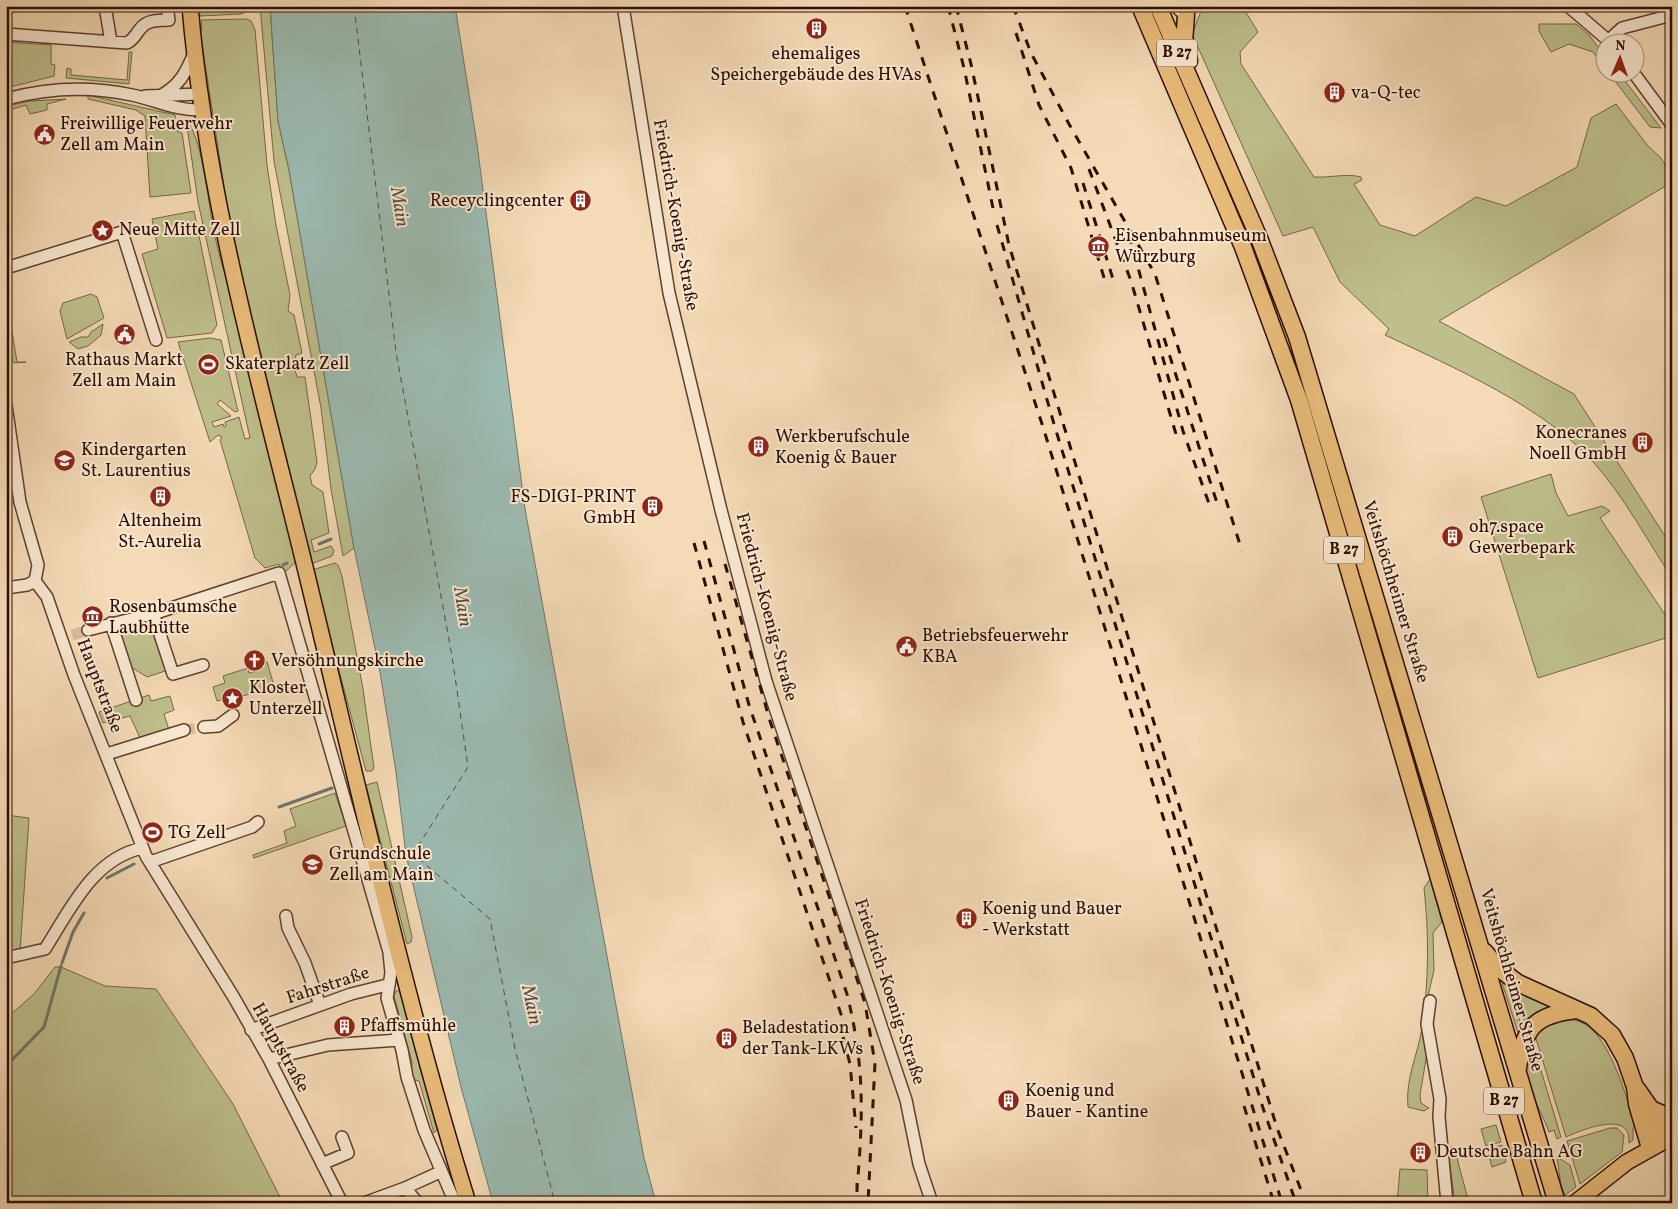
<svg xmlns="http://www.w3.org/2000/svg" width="1678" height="1209" font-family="Vollkorn,serif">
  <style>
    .green { fill: #bebf8c; stroke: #756647 }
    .water { fill: #9cbab0; stroke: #6f756a }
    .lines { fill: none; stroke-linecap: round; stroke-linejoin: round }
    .stream { stroke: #6f756a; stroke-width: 3 }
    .ferry { stroke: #534a3f; stroke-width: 1; stroke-dasharray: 6 5; stroke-linecap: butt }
    .minor-tunnel { stroke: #d6bb9b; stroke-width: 11; stroke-dasharray: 11 5.5; stroke-linecap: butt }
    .minor-casing { stroke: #5e402f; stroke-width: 14 }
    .major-casing { stroke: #2c0d02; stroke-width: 18 }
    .highway-casing { stroke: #2c0d02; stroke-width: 19 }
    .minor { stroke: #f8e7d0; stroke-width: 11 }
    .major { stroke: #eabd7b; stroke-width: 15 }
    .highway { stroke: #eabd7b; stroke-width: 16 }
    .rail { stroke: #2c0d02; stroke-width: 3; stroke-dasharray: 9 9; stroke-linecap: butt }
    .labels { text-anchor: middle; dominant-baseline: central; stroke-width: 4; stroke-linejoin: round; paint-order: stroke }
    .shield { fill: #f8e7d0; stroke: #694e40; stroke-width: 1 }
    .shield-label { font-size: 16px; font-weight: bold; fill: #2c0d02 }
    .poi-label { font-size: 18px; fill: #2c0d02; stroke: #f8e7d0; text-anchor: start }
    .street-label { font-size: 18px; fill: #2c0d02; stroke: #f8e7d0 }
    .water-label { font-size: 19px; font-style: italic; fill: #534a3f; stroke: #f8e7d0 }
  </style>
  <rect width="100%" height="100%" fill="#f4dab6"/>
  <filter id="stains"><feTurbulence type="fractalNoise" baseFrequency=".004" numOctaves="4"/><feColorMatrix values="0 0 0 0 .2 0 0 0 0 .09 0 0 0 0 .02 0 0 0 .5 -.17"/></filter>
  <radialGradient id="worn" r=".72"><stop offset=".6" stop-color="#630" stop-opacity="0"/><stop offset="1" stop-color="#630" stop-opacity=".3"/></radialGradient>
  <!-- green -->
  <path class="green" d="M197,6H250L248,11L241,14L200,16L199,7Z
    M260,6H270L278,121L289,170L354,548L343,556L331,489L321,408L274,161Z
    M1203,6H1242L1258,32L1240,52L1241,64L1314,177C1330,178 1347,173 1361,177L1362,180L1354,184L1380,225L1415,236L1476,197L1506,206L1577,167L1591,118L1616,104L1648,146L1660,157L1668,169L1669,184L1439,321L1574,394L1672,547V578C1647,540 1625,498 1595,464C1545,407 1453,367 1385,335L1389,329L1340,282L1313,227L1283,236L1192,34Z
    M246,19L251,21L255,30L267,165L276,225L290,295L288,311L294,315L302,353L296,355L294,366L297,377H305L317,462L315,469L310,476L312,485L323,492L329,533L311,540L314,552L331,546L334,551L332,556L311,564L248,305L227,206L200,31L202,30L201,20Z
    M1539,24H1576L1589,35L1605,56V68L1593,52L1569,44L1551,52L1539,31Z
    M6,42L51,45V64L55,65L54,76L6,88V84L10,83L6,68Z
    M129,52H132L129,84L66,78L67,68L71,69V75L127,80Z
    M1609,73H1619L1661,128L1650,127Z
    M88,95L175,115L177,131L182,133L191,193L150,197L145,116L136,110L88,99Z
    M66,99L47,104V110L30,114L26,105L6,111V106L31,101Z
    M189,124C203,143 209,210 215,237C221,264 230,291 237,318C256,399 275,480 297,561L286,571L281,569L279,564L265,568L255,558L220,440L222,437L218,435L210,442L178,342L210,338L221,340L238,411L235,412L220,400L217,404L231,416L212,422L214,427L223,424L224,427L226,426L225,422L239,417L245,439L250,438L198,202L187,126Z
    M194,211L217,325L212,333L167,338L142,254L158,249L152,219Z
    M6,294L17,362H26L14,363L12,360Z
    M91,294L97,297L104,318L67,339L60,311L63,303Z
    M103,324L101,335L88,346L78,349L69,342L81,337H88L91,332Z
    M1551,474L1556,493L1568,516L1602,506L1610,511L1600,518L1668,619L1672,627V636L1538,678L1481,497Z
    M335,563L338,565L342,576L363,689L374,768L372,771H366L312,570Z
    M151,615L168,670L147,677L131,667L118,625L121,623L127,631L148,625L143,618Z
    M267,662L275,689L217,701L213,687L225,683L223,676L248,668L249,673L256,671L255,666Z
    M149,695L151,701L170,696L174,710L164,714L169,730L140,738L130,716L103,723L99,712Z
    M377,782L412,937L411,942L407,944L366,785Z
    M335,793L346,826L254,858L253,855L287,843L284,831L296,826L290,809Z
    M6,815L29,818L20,952L6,953Z
    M1430,879L1442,922L1433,933L1434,970L1426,1005L1428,1047L1420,1095L1421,1103L1429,1108L1424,1111L1408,1107C1405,1080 1418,1054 1422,1028C1429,982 1429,933 1424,888Z
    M55,967H61L105,986L156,989L233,1104L283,1203H6V1015L9,1016L34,994Z
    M1504,981L1512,987L1510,990L1523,1031L1519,1036L1502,983Z
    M401,990L437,1130L434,1133L419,1081L411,1079L412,1062L394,996L396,991Z
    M1518,991L1556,1006L1526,1026L1516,992Z
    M1562,1018C1571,1019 1580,1021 1588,1026C1613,1046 1626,1097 1636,1127L1633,1128V1140L1629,1143C1629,1140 1629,1134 1627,1131C1618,1115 1579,1131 1566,1137L1534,1032Z
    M1531,1037L1561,1137L1557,1139L1554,1130L1549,1132C1541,1110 1524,1085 1525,1060C1525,1053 1529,1044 1531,1037Z
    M1496,1125L1501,1142L1486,1146L1481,1129Z
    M1610,1128H1617L1624,1135L1622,1152L1580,1184L1567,1141Z
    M1502,1145L1506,1162L1492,1167L1487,1149Z
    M1454,1147L1469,1203H1455L1448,1151L1450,1147Z
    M1557,1157L1570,1165L1576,1187L1565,1195L1561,1186Z
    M1400,1169L1427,1170L1428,1203H1397Z"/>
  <!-- water -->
  <path class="water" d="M270,6H455L477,144L525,509L644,1158L656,1203H493L461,1087L406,855L396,772L380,672L354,548L289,170L278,121Z"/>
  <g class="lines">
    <!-- stream -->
    <path class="stream" d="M319,544L331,539
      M283,565L287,563
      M279,807L332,788
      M107,878L134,864
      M62,963L73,932L84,913
      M6,1066L44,1027L61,966"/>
    <!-- ferry -->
    <path class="ferry" d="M354,6L396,352L452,656L468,767L413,854L490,919L515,1049L555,1203"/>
    <!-- minor-tunnel -->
    <path class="minor-tunnel" d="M72,635L88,630
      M184,730L204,727"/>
    <defs>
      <path id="minor" d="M105,6L111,42
        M623,6L669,293L721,510L766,681L906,1100L919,1164L932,1203
        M1175,6L1186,16L1192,6
        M1568,6L1610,42
        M6,34L127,43C136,38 135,34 141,28C148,19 159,21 169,20L167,6
        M1609,40L1622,28L1672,15
        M1633,72L1672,125
        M145,96L200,94
        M160,96C179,86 186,73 194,53
        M6,99C47,88 90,86 132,95C156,100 176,111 202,110
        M6,268L122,232L156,340
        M6,405L20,502L38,565L35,581
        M35,581L47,597L74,675L146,856L233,996L269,1059L342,1203
        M6,588L27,585L35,581
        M153,613L173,674L203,665
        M111,623L136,700
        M88,630L159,612L279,573L389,952L391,973L387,998L402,1050L407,1077L424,1130L455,1203
        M204,727L218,726L233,715
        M107,754L184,730
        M150,862L252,827L258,822
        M286,916L288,928L305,963L320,1005
        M6,958L45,949C70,910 93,858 143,848
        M1430,1001L1427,1024L1440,1099L1439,1117L1447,1203
        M251,1030L351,994L387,985
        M269,1059L328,1045L399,1040
        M322,1164L348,1153L342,1137
        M405,1188L418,1203
        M364,1203L405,1188L440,1172"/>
      <path id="major" d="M190,6C206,195 259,379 304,563C356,776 403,993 468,1203
        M1575,1203L1627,1162L1661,1143"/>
      <path id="highway" d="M1140,6L1243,247L1299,400L1534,1203
        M1158,6L1259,238L1297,337L1557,1203
        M1186,16L1184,42L1189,61
        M1485,952L1497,967L1518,983L1591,1016L1612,1035L1625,1058L1635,1087L1637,1104L1650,1148
        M1518,1068C1524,1028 1534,1015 1576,1010
        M1637,1089L1651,1109L1665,1141
        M1651,1109L1672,1118"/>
    </defs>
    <!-- minor casing -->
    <use href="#minor" class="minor-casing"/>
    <!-- major casing -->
    <use href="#major" class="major-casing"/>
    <!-- highway casing -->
    <use href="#highway" class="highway-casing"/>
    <!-- minor -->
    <use href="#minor" class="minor"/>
    <!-- major -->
    <use href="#major" class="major"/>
    <!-- highway -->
    <use href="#highway" class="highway"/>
    <!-- rail -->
    <path class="rail" d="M905,6L1043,427L1282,1203
      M948,6L964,68L993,208
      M956,6L971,64L1009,245L1277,1128L1306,1203
      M1013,6L1031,53L1069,124L1155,274L1242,551
      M1016,33L1039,105L1071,168L1105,281
      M1089,169L1131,281L1178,441
      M1083,183L1113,279
      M997,225L1054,424L1263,1108L1296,1203
      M1129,235L1183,431L1211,509
      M1164,338L1218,506
      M704,541L749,705L847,994C865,1067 863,1116 857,1189
      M694,543L743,722L851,1044
      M725,564L770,721L865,1003L875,1063L868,1203
      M843,1037L850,1064L856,1128
      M1244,1106L1274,1203
      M857,1183V1203"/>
  </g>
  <!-- icons -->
  <defs>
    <symbol id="building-disc" viewBox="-11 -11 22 22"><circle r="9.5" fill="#8f2418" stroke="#f8e7d0"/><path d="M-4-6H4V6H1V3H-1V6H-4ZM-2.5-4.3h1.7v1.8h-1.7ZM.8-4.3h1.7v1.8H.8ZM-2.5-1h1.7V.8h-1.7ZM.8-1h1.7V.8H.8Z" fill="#fff"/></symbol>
    <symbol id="civic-disc" viewBox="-11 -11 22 22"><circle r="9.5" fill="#8f2418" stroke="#f8e7d0"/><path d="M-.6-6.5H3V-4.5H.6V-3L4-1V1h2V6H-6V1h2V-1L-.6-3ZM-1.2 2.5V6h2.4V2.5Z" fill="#fff"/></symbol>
    <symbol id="sight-disc" viewBox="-11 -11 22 22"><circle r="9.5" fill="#8f2418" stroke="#f8e7d0"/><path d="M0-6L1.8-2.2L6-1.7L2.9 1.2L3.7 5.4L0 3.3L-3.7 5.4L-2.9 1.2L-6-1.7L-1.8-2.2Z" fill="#fff"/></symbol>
    <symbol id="museum-disc" viewBox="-11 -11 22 22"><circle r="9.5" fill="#8f2418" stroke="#f8e7d0"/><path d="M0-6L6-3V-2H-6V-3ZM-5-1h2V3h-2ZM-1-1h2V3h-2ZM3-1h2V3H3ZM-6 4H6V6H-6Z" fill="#fff"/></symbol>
    <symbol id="stadium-disc" viewBox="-11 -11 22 22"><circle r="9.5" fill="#8f2418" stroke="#f8e7d0"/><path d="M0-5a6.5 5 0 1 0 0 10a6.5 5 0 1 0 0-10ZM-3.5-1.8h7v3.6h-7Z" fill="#fff"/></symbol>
    <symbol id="school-disc" viewBox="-11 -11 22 22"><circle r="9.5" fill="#8f2418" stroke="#f8e7d0"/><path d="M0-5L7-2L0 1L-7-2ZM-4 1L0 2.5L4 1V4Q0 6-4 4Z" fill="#fff"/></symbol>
    <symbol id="church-disc" viewBox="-11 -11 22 22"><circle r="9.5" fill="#8f2418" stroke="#f8e7d0"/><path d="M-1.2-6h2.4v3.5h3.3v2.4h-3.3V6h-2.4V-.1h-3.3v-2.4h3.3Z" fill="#fff"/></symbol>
  </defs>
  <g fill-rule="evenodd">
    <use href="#building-disc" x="804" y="16" width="25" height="25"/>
    <use href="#building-disc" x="1322" y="80" width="25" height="25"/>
    <use href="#civic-disc" x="32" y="122" width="25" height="25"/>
    <use href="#building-disc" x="568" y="188" width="25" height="25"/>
    <use href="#sight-disc" x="90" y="218" width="25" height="25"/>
    <use href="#museum-disc" x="1086" y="234" width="25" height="25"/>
    <use href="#civic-disc" x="112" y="322" width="25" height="25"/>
    <use href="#stadium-disc" x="196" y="352" width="25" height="25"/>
    <use href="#building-disc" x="1630" y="430" width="25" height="25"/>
    <use href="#building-disc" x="746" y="434" width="25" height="25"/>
    <use href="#school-disc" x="52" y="448" width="25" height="25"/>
    <use href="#building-disc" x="148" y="484" width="25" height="25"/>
    <use href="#building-disc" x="640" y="494" width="25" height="25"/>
    <use href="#building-disc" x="1440" y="524" width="25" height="25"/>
    <use href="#museum-disc" x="80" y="604" width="25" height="25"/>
    <use href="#civic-disc" x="894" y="634" width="25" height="25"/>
    <use href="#church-disc" x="242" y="648" width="25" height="25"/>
    <use href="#sight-disc" x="220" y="686" width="25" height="25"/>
    <use href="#stadium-disc" x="140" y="820" width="25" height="25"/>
    <use href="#school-disc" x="300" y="852" width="25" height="25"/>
    <use href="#building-disc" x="954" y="906" width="25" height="25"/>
    <use href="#building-disc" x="332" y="1014" width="25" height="25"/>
    <use href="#building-disc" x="714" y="1026" width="25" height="25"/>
    <use href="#building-disc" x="996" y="1088" width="25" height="25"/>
    <use href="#building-disc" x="1408" y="1140" width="25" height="25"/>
  </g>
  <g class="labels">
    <!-- shield labels -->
    <g class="shield">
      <rect x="1157" y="39.5" width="40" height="27" rx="4"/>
      <rect x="1324" y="536.5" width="40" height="27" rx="4"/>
      <rect x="1484" y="1087.5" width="40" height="27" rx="4"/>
    </g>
    <g class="shield-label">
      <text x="1177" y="53">B 27</text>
      <text x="1344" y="550">B 27</text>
      <text x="1504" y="1101">B 27</text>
    </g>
    <!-- poi labels -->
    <g class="poi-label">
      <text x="816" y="54" text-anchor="middle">ehemaliges<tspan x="816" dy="21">Speichergebäude des HVAs</tspan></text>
      <text x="1351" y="93">va-Q-tec</text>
      <text x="60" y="124">Freiwillige Feuerwehr<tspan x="60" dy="21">Zell am Main</tspan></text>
      <text x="564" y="201" text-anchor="end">Receyclingcenter</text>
      <text x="119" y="230">Neue Mitte Zell</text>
      <text x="1115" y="236">Eisenbahnmuseum<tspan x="1115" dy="21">Würzburg</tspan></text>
      <text x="124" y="360" text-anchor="middle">Rathaus Markt<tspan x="124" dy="21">Zell am Main</tspan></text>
      <text x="225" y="364">Skaterplatz Zell</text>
      <text x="1627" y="433" text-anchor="end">Konecranes<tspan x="1627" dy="21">Noell GmbH</tspan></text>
      <text x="775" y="437">Werkberufschule<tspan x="775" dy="21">Koenig &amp; Bauer</tspan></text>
      <text x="81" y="450">Kindergarten<tspan x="81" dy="21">St. Laurentius</tspan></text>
      <text x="636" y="497" text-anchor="end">FS-DIGI-PRINT<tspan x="636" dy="21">GmbH</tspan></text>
      <text x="160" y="521" text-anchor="middle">Altenheim<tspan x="160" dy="21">St.-Aurelia</tspan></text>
      <text x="1469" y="527">oh7.space<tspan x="1469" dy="21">Gewerbepark</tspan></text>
      <text x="109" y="607">Rosenbaumsche<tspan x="109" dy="21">Laubhütte</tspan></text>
      <text x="922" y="636">Betriebsfeuerwehr<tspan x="922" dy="21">KBA</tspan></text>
      <text x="271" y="661">Versöhnungskirche</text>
      <text x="249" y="688">Kloster<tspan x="249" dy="21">Unterzell</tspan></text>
      <text x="168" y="833">TG Zell</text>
      <text x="329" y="854">Grundschule<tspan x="329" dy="21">Zell am Main</tspan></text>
      <text x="982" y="909">Koenig und Bauer<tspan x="982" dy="21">- Werkstatt</tspan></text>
      <text x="360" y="1026">Pfaffsmühle</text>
      <text x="742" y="1028">Beladestation<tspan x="742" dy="21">der Tank-LKWs</tspan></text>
      <text x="1025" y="1091">Koenig und<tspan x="1025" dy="21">Bauer - Kantine</tspan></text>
      <text x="1436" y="1152">Deutsche Bahn AG</text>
    </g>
    <!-- street labels -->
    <g class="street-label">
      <text transform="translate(675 215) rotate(80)">Friedrich-Koenig-Straße</text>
      <text transform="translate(1395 592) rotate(73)">Veitshöchheimer Straße</text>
      <text transform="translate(766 607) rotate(75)">Friedrich-Koenig-Straße</text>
      <text transform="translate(99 686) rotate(69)">Hauptstraße</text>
      <text transform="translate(1511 980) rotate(74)">Veitshöchheimer Straße</text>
      <text transform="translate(328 986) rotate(-18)">Fahrstraße</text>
      <text transform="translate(889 992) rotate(72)">Friedrich-Koenig-Straße</text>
      <text transform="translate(280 1048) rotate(61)">Hauptstraße</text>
    </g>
    <!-- water labels -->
    <g class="water-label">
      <text transform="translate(399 207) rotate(81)">Main</text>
      <text transform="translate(462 607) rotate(81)">Main</text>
      <text transform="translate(531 1005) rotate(78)">Main</text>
    </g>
  </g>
  <!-- margin -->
  <rect width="1678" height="1209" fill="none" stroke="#f4dab6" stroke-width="25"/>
  <rect x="8" y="8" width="1663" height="1194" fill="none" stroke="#2c0d02" stroke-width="2.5"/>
  <rect x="12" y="12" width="1653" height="1184" fill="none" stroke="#2c0d02"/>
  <!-- north arrow -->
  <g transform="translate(1620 58) rotate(2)"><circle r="24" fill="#f8e7d0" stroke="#a6907e"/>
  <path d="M0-4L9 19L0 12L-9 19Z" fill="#8f2418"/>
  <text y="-8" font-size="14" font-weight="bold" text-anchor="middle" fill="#2c0d02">N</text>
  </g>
  <rect width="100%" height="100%" filter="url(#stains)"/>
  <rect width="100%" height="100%" fill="url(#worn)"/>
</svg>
